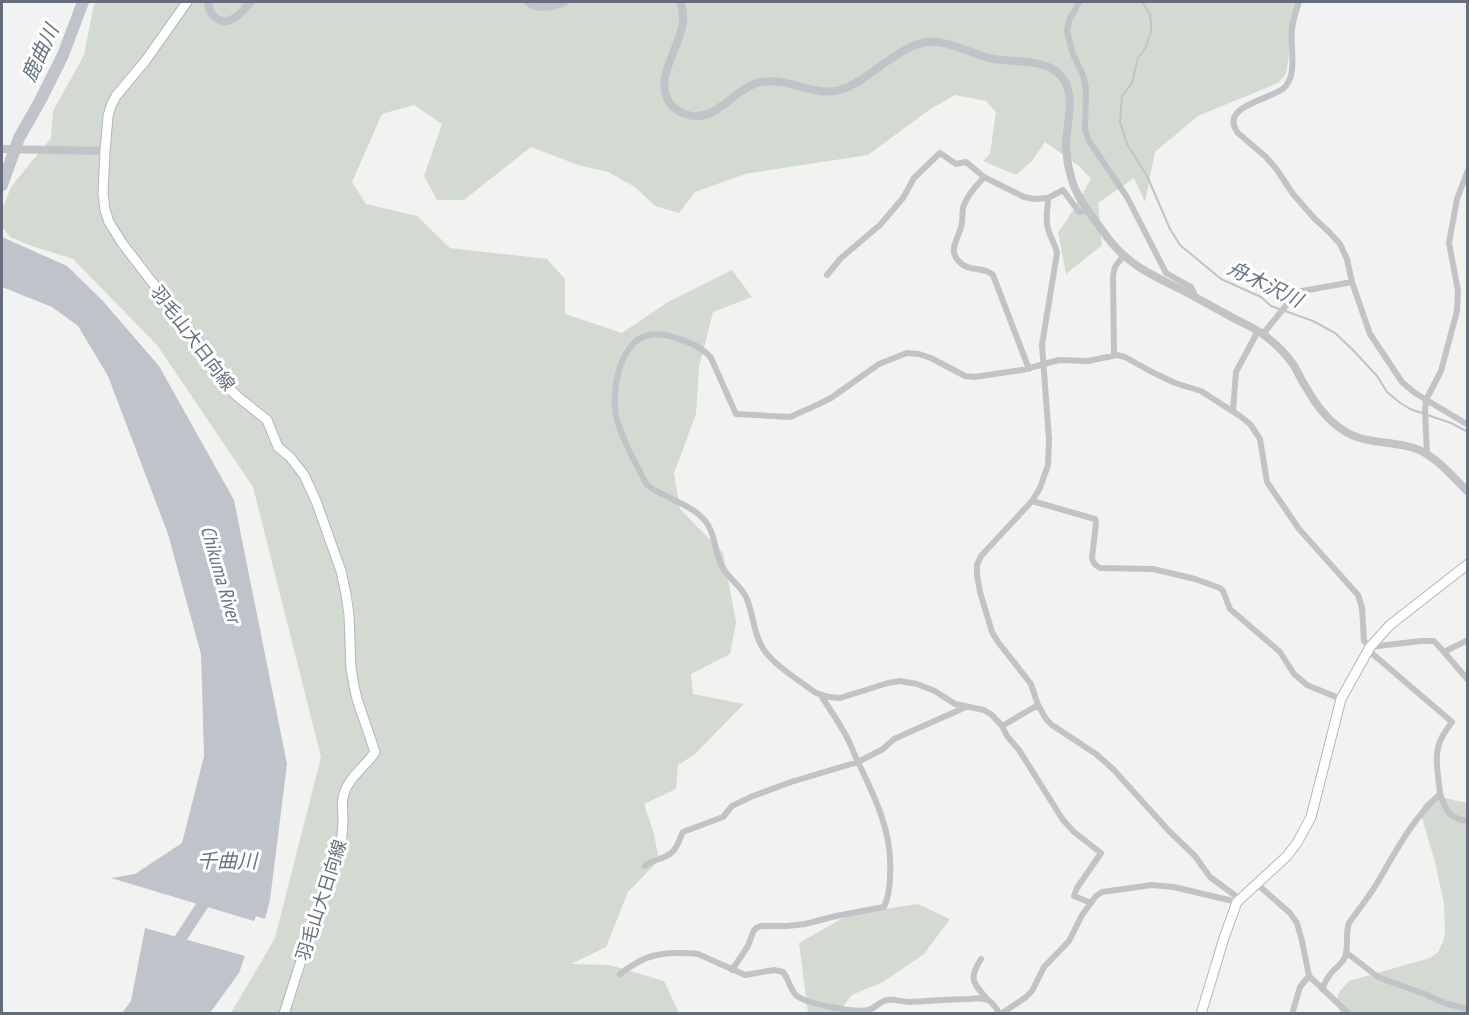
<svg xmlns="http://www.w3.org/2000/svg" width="1469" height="1015" font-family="'PT Sans Narrow','Noto Sans JP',sans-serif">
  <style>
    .green { fill: #d3dad1 }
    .water { fill: #bfc4cb }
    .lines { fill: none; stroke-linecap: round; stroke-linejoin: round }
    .stream { stroke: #bfc4cb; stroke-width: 2 }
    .river { stroke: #bfc4cb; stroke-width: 12 }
    .secondary-casing { stroke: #b3b6bb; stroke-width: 11 }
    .minor { stroke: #c1c3c6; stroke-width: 6 }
    .tertiary { stroke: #c1c3c6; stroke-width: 8 }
    .secondary { stroke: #fff; stroke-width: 9 }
    .labels { text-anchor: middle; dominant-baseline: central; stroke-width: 6; stroke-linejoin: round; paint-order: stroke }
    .street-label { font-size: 18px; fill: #656d7d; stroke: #fff }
    .water-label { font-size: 20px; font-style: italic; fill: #667482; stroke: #fff }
  </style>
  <rect width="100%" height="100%" fill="#f2f3f0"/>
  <!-- green -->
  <path class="green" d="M99,2H1297L1286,74L1278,83L1198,116L1155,152L1145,202L1134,178L1098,203L1102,245L1066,274L1058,232L1067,220L1091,179L1079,166L1045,142L1032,161L1016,175L983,161L990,154L996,112L986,101L955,95L929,110L868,155L745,174L695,192L679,213L655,206L635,187L608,172L578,165L531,147L464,200H437L424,176L442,124L414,105L382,114L352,182L366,204L417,216L450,248L547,259L565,279V314L622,333L668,302L732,270L752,297L713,312L699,367L696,414L674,473L680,509L723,553L736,622L730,654L691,674L693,694L744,704L694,755L678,765L676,789L644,804L654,834L659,860L628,892L606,947L571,964L610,965L664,981L679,1013H231L275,938L321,757L253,487L157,345L73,259L32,246L10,237L3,228L2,223V210L11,187L51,138L53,111L84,55L94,4Z
    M1441,797L1467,803V1013H1341L1336,1004L1339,992L1349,981L1430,958L1438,952L1443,942L1445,933L1444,904L1435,862L1422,818L1423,805L1430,799Z
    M918,904L950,919L924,954L883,982L852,995L838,1013H808L799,943L850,914Z"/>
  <!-- water -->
  <path class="water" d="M2,237L67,266L102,300L159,366L234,500L287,764L270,900L265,919L256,916L254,921L111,878L135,874L182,843L204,756L201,654L168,534L108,376L78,326L52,307L2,287Z
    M145,928L245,956L239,973L210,1013H122L131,1001Z"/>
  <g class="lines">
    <!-- stream -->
    <path class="stream" d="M1142,2L1150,14L1151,24V32L1146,47L1138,58L1132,83L1122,96L1120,122L1127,144L1148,178L1170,229L1180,245L1221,279L1261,297L1271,306L1313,321L1335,333L1353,350L1377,376L1387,392L1399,402L1410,409L1451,423L1468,432"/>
    <!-- river -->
    <path class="river" d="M2,185L19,138L40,101L63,55L83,2
      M173,950L205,901L207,890"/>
    <defs>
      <path id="secondary" d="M187,2L146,60L116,96L111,106L108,116L105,151L103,194L105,210L109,222L122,243L209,356L225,378L231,390L238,397L267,420L278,447L290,457L304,475L316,501L341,571L346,594L349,615L351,668L354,686L357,699L375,752C366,766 348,778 344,794C341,802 343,811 343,818C343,829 342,838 340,847L305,948L284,1014
        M1201,1014L1224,938L1237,902L1287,856L1297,843L1311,817L1341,699L1370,647L1390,625L1468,564"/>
    </defs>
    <!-- secondary casing -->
    <use href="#secondary" class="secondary-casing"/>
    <!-- minor -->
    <path class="minor" d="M1079,2L1074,12L1070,18L1067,30L1072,52L1083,75L1086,88L1085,129L1089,141L1127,197L1166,273L1191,287L1196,297
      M1299,2C1296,11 1293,19 1292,29C1290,47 1298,75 1284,88C1270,100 1218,106 1238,133L1266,157L1277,170L1293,194L1314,218L1329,232L1340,244L1347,259L1352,282L1370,334L1402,382L1415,393L1468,425
      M984,177C976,187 966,196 963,208C962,214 963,221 961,227C957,242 946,252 963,265C972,271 984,267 993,275L1029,369
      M1048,198C1048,206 1046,215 1047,224C1048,234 1055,243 1057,253L1042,345L1049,439L1048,465L1040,488L1032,501L981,556L977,565V575L980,592L992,632L998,642L1031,684L1038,705L1046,719L1052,725L1096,754L1113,769L1169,831L1195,856L1210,877L1240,899
      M827,275L841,258L880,225L903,198L914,178L940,153L956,164L966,162L984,177L1024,197L1034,199L1048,198L1063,190L1079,212L1088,210
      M1263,334L1297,292L1352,282
      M1114,355L1113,276L1115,267L1123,256
      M1233,411L1236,372L1258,331
      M1427,454L1425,411L1426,400L1441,371L1457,311L1458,291L1449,243L1457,199L1468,170
      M1032,501L1095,519L1096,523L1092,558C1093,563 1096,566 1100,568L1153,569L1195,579L1220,588L1223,591L1230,609L1280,652L1294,674L1307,685L1341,699
      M1444,652L1468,680
      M1002,726L1038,705
      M1440,794C1447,811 1447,818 1468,821
      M645,866C653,859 663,860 671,853C678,848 679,839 683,832L723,817L732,806L753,796L791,782L858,762L883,749L894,739L966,707
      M1257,884L1290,913L1297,923L1302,941L1309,976L1349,1014
      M1091,903L1074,896L1077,888L1101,853L1074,832L1063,820L1019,750L1007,736L1002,726L992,715L984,710L955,704L935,691L917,684L900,681L888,683L840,698L829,697L816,693C801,682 769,662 761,645C753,630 753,612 746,597C741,586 729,579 723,568C715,555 716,538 708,525C696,505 665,499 647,485C637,466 616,429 615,409C613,385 621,341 649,335C658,333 667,335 676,338C690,342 702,347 711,358L736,414L790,417L817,405L831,398L879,364L907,353L919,354L931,358L965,376L974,377L1022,370L1059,360L1088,361L1117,355L1125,357L1150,371L1175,383L1201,391L1240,416L1250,424L1260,439L1267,482L1299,529L1358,595L1362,608L1364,641L1370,647L1421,641H1434L1444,652L1468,640
      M1347,953L1378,977L1427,995L1447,1004L1468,1009
      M981,959C968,980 973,982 987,999
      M732,970L748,946L753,932L756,928L761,926H787L805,924L836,916L884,907C889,896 890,886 890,875C893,833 875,797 857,760C852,749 848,737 841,727C835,716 827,706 821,695
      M620,974C640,959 652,953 678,953C685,953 692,953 698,954L745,975L774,970L783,972C789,979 790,990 797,996C807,1004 855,1013 868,1010C875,1009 879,1001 888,1000C895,999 903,1002 910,1002C930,1001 950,999 970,999C975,998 983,998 988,1000C993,1003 997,1009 1000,1014
      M1322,989C1324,985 1326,980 1329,976C1334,968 1342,965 1345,957C1349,946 1345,934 1349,923C1358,910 1368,898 1376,885C1395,853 1412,819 1440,794C1439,779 1434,759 1439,744C1441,736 1447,729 1452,722L1368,650
      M1001,1014L1026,997L1032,991L1044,967L1069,941L1082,915L1096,896L1102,892L1152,885L1174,887L1237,902
      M1292,1014L1300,987L1309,976"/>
    <!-- tertiary -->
    <path class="tertiary" d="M208,2C209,17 222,27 236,17C242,13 246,6 251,2
      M528,2C539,10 552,7 564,2
      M680,2C695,35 650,72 669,102C673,108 681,113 688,115C715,122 731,93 754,84C785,73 811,98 840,90C869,81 896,47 926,42C947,39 973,55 994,59C1011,62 1030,60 1046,66C1080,79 1068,115 1066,143C1066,154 1068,166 1071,177C1077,200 1094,218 1107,237C1128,265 1152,275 1182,290C1201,300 1220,311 1239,321C1247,325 1256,329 1264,335C1275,343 1285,353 1293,364C1297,370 1300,378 1304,384C1315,403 1327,421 1346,432C1366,444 1391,441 1414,448C1435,455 1452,476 1468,492
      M2,149L105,151"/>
    <!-- secondary -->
    <use href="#secondary" class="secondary"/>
  </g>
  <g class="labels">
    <!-- street labels -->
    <g class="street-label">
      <text transform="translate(193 338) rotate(53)">羽毛山大日向線</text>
      <text transform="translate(321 900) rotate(-72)">羽毛山大日向線</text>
    </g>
    <!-- water labels -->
    <g class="water-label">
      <text transform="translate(40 53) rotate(-65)">鹿曲川</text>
      <text transform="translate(1265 284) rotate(26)">舟木沢川</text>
      <text transform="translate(221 574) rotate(74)">Chikuma River</text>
      <text x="227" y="861">千曲川</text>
    </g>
  </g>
  <!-- border -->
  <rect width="1469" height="1015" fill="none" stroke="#656d7d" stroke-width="6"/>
</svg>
